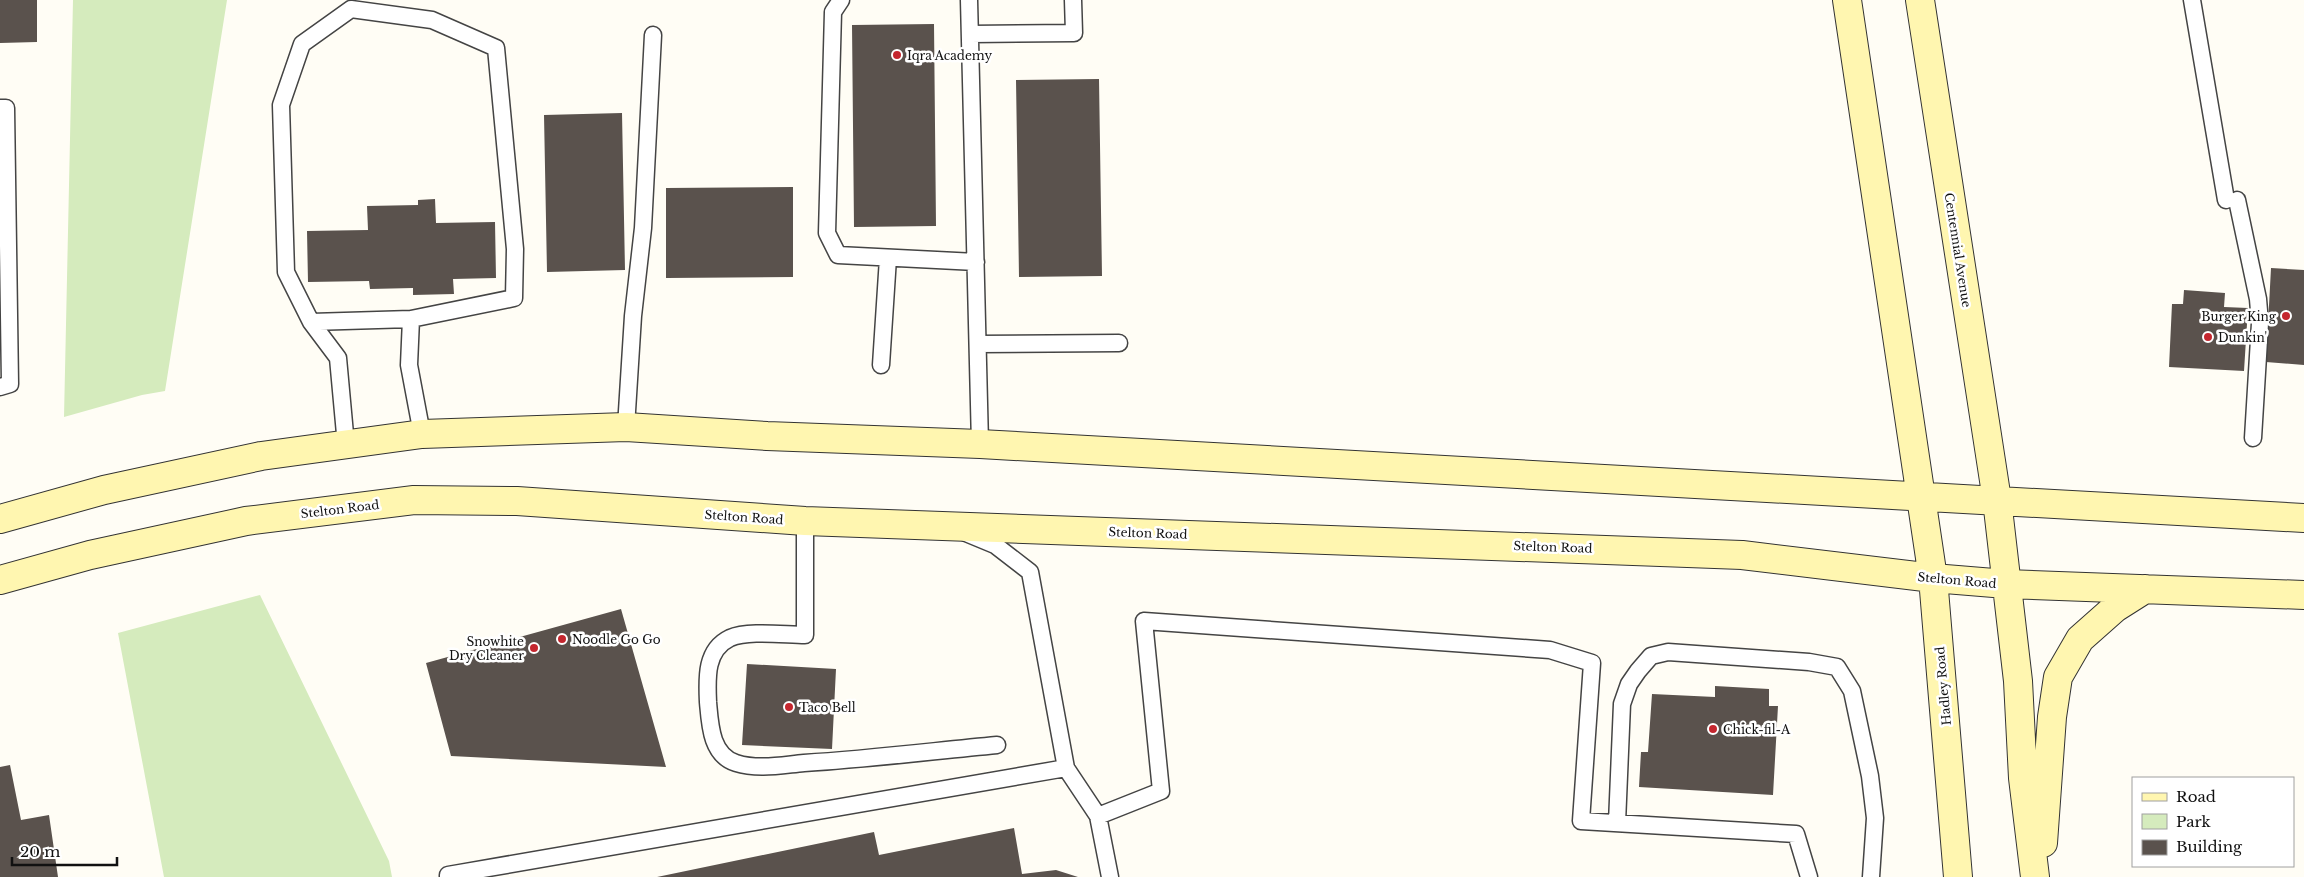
<svg xmlns="http://www.w3.org/2000/svg" width="2304" height="877" font-family="'Libre Baskerville',serif">
  <style>
    .green { fill: #d5ebbd }
    .building { fill: #5a524d }
    .lines { fill: none; stroke-linecap: round; stroke-linejoin: round }
    .service-casing { stroke: #444; stroke-width: 19 }
    .secondary-casing { stroke: #333; stroke-width: 30 }
    .service { stroke: #fff; stroke-width: 16 }
    .secondary { stroke: #fff6b0; stroke-width: 28 }
    .poi-dot { fill: #c4262e; stroke: #fff; stroke-width: 2 }
    .labels { text-anchor: middle; dominant-baseline: central; stroke-width: 5; stroke-linejoin: round; paint-order: stroke }
    .poi-label { font-size: 12px; fill: #111; stroke: #fff; text-anchor: start }
    .street-label { font-size: 12px; fill: #111; stroke: #fff }
  </style>
  <rect width="100%" height="100%" fill="#fffdf5"/>
  <!-- green -->
  <path class="green" d="M73,0H227L165,391L142,395L64,417Z
    M260,595L389,861L392,877H164L118,633Z"/>
  <!-- building -->
  <path class="building" d="M0,0H37V42L0,43Z
    M934,24L936,226L854,227L852,25Z
    M1099,79L1102,276L1019,277L1016,80Z
    M622,113L625,270L547,272L544,115Z
    M793,187V277L666,278V188Z
    M435,199L436,223L495,222L496,278L453,279L454,294L413,295V288L370,289L369,281L308,282L307,231L368,230L367,206L418,205V200Z
    M2271,268L2304,270V365L2266,362Z
    M2184,290L2225,293L2224,307L2248,308L2244,371L2169,367L2172,304H2183Z
    M621,609L666,767L451,756L426,663Z
    M747,664L836,669L832,749L742,745Z
    M1715,686L1769,689V706H1778L1773,795L1639,787L1641,752H1648L1652,694L1715,697Z
    M10,765L21,820L49,815L58,877H0V767Z
    M1014,828L1022,874L1056,870L1078,877H657L874,832L879,855Z"/>
  <g class="lines">
    <defs>
      <path id="service" d="M841,0L833,12L827,233L838,255L976,262
        M969,0L980,444
        M2192,0L2226,200
        M971,34L1074,33L1073,0
        M0,108H6L10,384L0,387
        M2237,200L2258,299L2260,323L2253,438
        M311,322L411,319
        M978,344L1119,343
        M881,365L888,258
        M626,427L633,316L643,228L653,35
        M346,445L338,358L311,322L286,272L281,105L302,44L351,9L432,20L496,48L515,249L514,298L411,319L409,365L422,434
        M805,521V635C785,635 748,630 730,638C705,650 707,679 708,702C710,725 711,755 736,763C758,770 782,765 804,763C869,759 933,751 997,745
        M966,533L995,545L1030,572L1066,768
        M1098,816L1161,791L1144,621L1550,650L1592,663L1581,821L1796,834L1809,877
        M1617,823L1622,704L1629,684L1638,671L1651,656L1668,652L1809,662L1837,667L1852,691L1870,776L1875,818L1871,877
        M448,877V875L1066,768L1098,816L1110,877"/>
      <path id="secondary" d="M1847,0L1933,578L1958,877
        M1920,0L1997,500L2018,681L2023,778L2035,877
        M0,519L104,490L261,456L422,434L626,427L767,436L980,444L2304,518
        M0,580L90,555L246,521L414,500L517,501L805,521L1742,555L1933,578L2006,584L2304,595
        M2043,843L2052,717L2058,677L2080,639L2115,608L2145,589"/>
    </defs>
    <!-- service casing -->
    <use href="#service" class="service-casing"/>
    <!-- secondary casing -->
    <use href="#secondary" class="secondary-casing"/>
    <!-- service -->
    <use href="#service" class="service"/>
    <!-- secondary -->
    <use href="#secondary" class="secondary"/>
  </g>
  <!-- markers -->
  <g class="poi-dot">
    <circle cx="897" cy="55" r="5"/>
    <circle cx="2286" cy="316" r="5"/>
    <circle cx="2208" cy="337" r="5"/>
    <circle cx="562" cy="639" r="5"/>
    <circle cx="534" cy="648" r="5"/>
    <circle cx="789" cy="707" r="5"/>
    <circle cx="1713" cy="729" r="5"/>
  </g>
  <g class="labels">
    <!-- poi labels -->
    <g class="poi-label">
      <text x="907" y="55">Iqra Academy</text>
      <text x="2276" y="316" text-anchor="end">Burger King</text>
      <text x="2218" y="337">Dunkin'</text>
      <text x="572" y="639">Noodle Go Go</text>
      <text x="524" y="641" text-anchor="end">Snowhite<tspan x="524" dy="14">Dry Cleaner</tspan></text>
      <text x="799" y="707">Taco Bell</text>
      <text x="1723" y="729">Chick-fil-A</text>
    </g>
    <!-- street labels -->
    <g class="street-label">
      <text transform="translate(1958 250) rotate(81)">Centennial Avenue</text>
      <text transform="translate(340 509) rotate(-7)">Stelton Road</text>
      <text transform="translate(744 517) rotate(4)">Stelton Road</text>
      <text transform="translate(1148 533) rotate(2)">Stelton Road</text>
      <text transform="translate(1553 547) rotate(2)">Stelton Road</text>
      <text transform="translate(1957 580) rotate(5)">Stelton Road</text>
      <text transform="translate(1943 686) rotate(-95)">Hadley Road</text>
    </g>
  </g>
  <!-- legend -->
  <rect x="2132" y="777" width="162" height="90" fill="#ffffff" stroke="#a0a0a0"/>
  <rect x="2142" y="793" width="25" height="8" fill="#fff6b0" stroke="#a0a0a0"/>
  <text x="2176" y="802" font-size="15" fill="#111111">Road</text>
  <rect x="2142" y="814" width="25" height="15" fill="#d5ebbd" stroke="#a0a0a0"/>
  <text x="2176" y="827" font-size="15" fill="#111111">Park</text>
  <rect x="2142" y="840" width="25" height="15" fill="#5a524d" stroke="#a0a0a0"/>
  <text x="2176" y="852" font-size="15" fill="#111111">Building</text>
  <!-- scale -->
  <path d="M12 857v8h105v-8" fill="none" stroke="#111111" stroke-width="2.5"/>
  <text x="20" y="857" font-size="15" fill="#111111" stroke="#ffffff" stroke-width="4" paint-order="stroke">20 m</text>
</svg>
